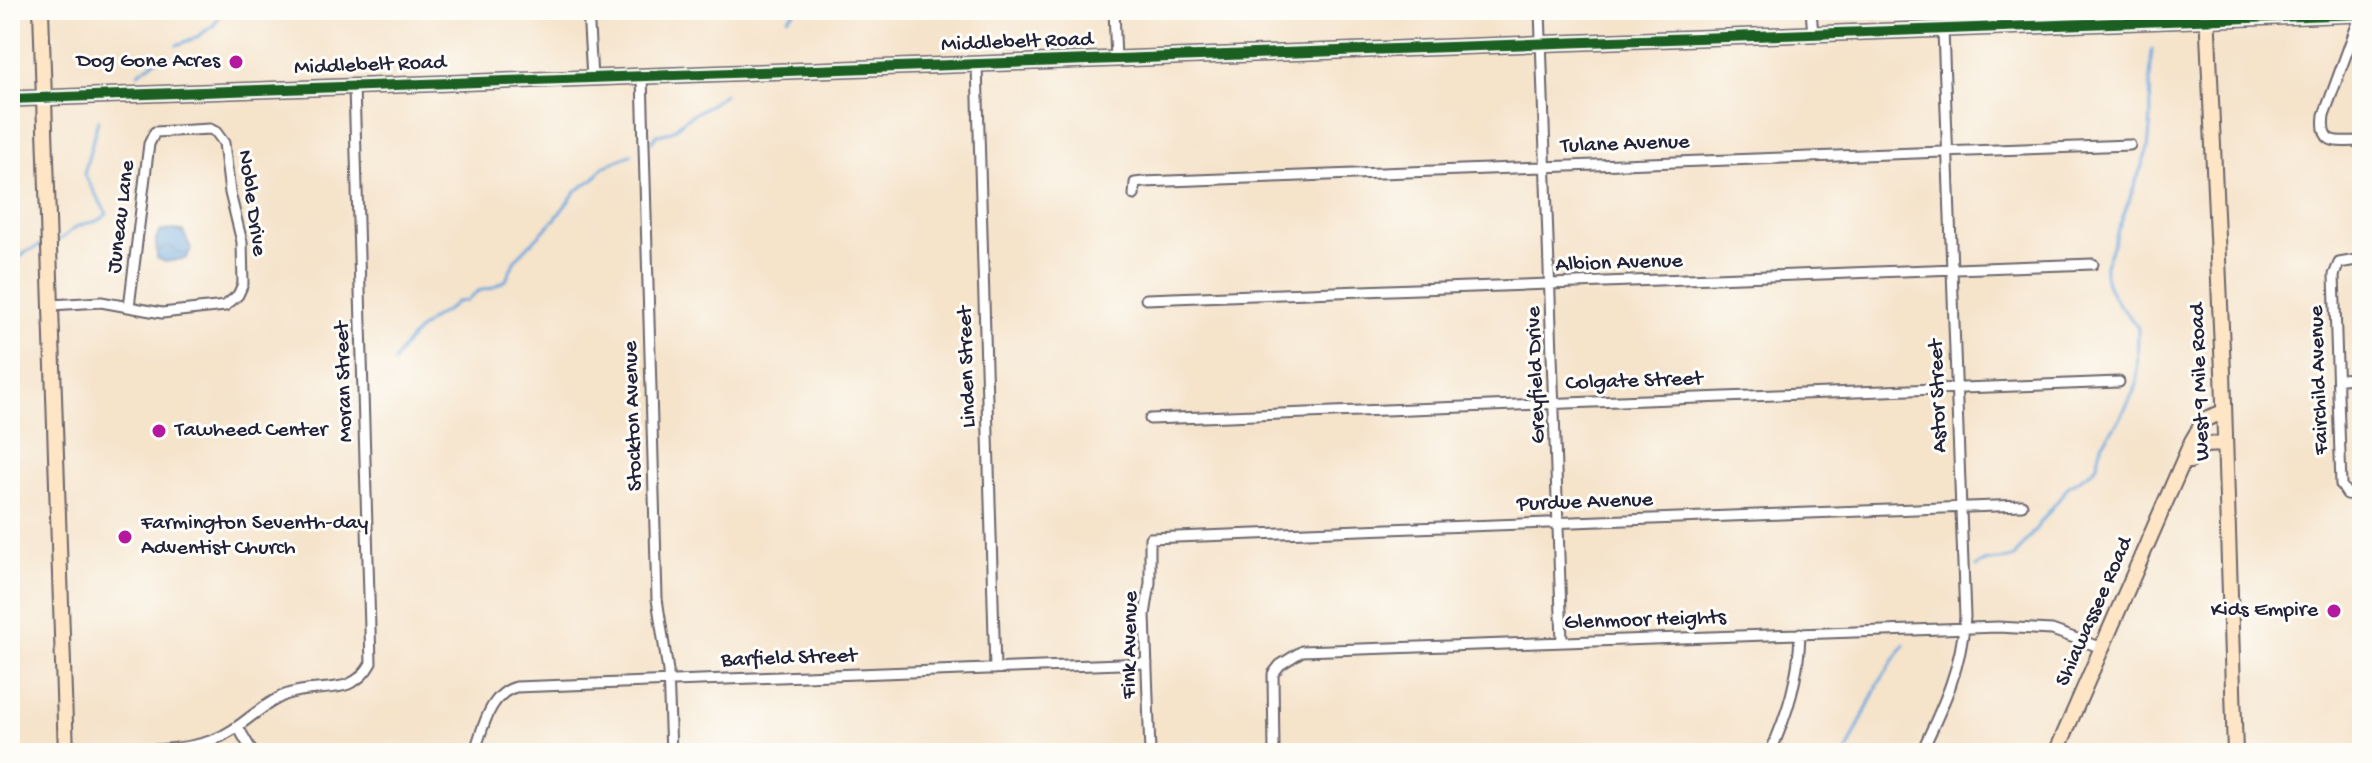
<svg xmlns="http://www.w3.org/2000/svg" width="2372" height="763" font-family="'Gochi Hand',sans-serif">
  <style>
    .water { fill: url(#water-waves); stroke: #47648c; stroke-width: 2 }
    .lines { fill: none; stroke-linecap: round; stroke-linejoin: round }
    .stream { stroke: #6ca7dc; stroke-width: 3 }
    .street-casing { stroke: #6c666d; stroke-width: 13 }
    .secondary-casing { stroke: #6c666d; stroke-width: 18 }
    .street { stroke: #fff; stroke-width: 9 }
    .secondary { stroke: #fde5c5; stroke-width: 14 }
    .cycleway-casing { stroke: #fdfcf7; stroke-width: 15 }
    .cycleway { stroke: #1b5e20; stroke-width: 10 }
    .poi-dot { fill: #b5179e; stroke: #fdfcf7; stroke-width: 3 }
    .labels { text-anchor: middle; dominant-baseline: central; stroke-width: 6; stroke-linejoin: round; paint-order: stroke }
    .street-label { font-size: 22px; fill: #22223b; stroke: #fdfcf7 }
    .poi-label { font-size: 22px; fill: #22223b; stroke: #fdfcf7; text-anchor: end }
  </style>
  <defs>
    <pattern id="water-waves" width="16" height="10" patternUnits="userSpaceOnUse" patternTransform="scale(2)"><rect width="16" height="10" fill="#6ca7dc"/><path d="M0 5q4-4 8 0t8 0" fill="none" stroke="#5888b4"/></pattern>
  </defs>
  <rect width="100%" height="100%" fill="#fdfcf7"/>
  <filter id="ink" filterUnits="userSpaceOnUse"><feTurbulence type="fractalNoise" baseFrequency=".0125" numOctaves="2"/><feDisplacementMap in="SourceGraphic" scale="16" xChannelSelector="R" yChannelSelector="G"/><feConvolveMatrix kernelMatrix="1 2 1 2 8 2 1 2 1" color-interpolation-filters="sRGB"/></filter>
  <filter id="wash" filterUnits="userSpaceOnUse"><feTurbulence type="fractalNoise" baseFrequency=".006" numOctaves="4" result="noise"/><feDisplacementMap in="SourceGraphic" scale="32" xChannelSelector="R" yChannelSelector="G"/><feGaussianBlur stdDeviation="1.8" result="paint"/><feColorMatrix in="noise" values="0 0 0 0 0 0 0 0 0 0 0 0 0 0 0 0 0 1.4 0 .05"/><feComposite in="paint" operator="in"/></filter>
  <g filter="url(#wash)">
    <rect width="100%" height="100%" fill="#f5e3ca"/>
    <!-- water -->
    <path class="water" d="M171,230L183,231L191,249L187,258L165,262L157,258L156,239L160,232Z"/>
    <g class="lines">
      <!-- stream -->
      <path class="stream" d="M1561,10V14
        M788,18L797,10
        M177,45L197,37L214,25L223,10
        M138,73L165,54
        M652,142L657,135C679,132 675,125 690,116C702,109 714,104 724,94
        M54,242C64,240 68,232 76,227C87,221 98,224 107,214L84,174L98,120
        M10,266L26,252L43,244
        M394,362C404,343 418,329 435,317C444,311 448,312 456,302L467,301L478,291L492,288L506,280L515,260L556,218L576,191L595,178L603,167L632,154
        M1976,567C1987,557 2001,563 2014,557L2069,486L2092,471L2097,465L2102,444L2120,419L2137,385L2138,328C2124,307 2103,294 2105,265L2148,149L2151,117L2150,79L2152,50
        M1846,753L1877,686L1904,645"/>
    </g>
  </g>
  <g filter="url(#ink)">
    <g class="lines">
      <defs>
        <path id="street" d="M588,10L592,78
          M1114,10L1116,60
          M1540,10L1562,642
          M1811,10L1813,35
          M1854,10L1859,12L1939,10
          M2361,14L2324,115C2320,147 2337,141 2362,141
          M977,65L995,669
          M642,76L657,599L668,671L671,753
          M1134,195L1135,183L1143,182L2130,145
          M2362,259L2339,263L2334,275L2341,485L2347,494L2362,497
          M1146,299L2093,264
          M51,305L101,302L162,313L225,306L238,295L243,284L242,242L230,193L224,143L216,132L210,129L155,132L149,144L129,307
          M2338,379L2362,378
          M1150,419L2119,382
          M238,727L253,753
          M76,753L85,750C125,749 174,754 213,740C240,730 258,706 285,695C318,682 352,699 371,663L354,87
          M474,753C483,729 489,694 516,687L1147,663
          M1150,753L1145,615L1150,583V538L2022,505
          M1274,753L1273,674L1280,665L1302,651L1998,627L2052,630L2102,648
          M1770,753C1788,713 1799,677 1800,633
          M1921,753C1943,706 1961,670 1965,617L1943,30"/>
        <path id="secondary" d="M41,10L66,753
          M2207,10L2223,372L2235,753
          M10,99L2362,14
          M2190,461L2203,445L2225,444
          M2056,753L2192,441L2205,419L2224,412"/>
      </defs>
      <!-- street casing -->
      <use href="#street" class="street-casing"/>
      <!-- secondary casing -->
      <use href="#secondary" class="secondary-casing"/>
      <!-- street -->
      <use href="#street" class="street"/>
      <!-- secondary -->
      <use href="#secondary" class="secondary"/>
      <defs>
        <path id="cycleway" d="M10,99L2362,14"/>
      </defs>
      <!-- cycleway casing -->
      <use href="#cycleway" class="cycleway-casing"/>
      <!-- cycleway -->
      <use href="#cycleway" class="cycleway"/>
    </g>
  </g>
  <!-- markers -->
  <g class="poi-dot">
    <circle cx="236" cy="62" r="8"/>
    <circle cx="159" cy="431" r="8"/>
    <circle cx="125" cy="537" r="8"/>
    <circle cx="2334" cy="611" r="8"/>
  </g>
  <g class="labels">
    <!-- street labels -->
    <g class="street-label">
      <text transform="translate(1017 43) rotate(-2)">Middlebelt Road</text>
      <text transform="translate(370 66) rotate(-2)">Middlebelt Road</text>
      <text transform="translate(1625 145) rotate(-2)">Tulane Avenue</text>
      <text transform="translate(251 203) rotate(82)">Noble Drive</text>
      <text transform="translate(122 217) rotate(-83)">Juneau Lane</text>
      <text transform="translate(1619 264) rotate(-2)">Albion Avenue</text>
      <text transform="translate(968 367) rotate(-92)">Linden Street</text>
      <text transform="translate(1537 375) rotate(-92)">Greyfield Drive</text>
      <text transform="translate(2320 380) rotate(-92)">Fairchild Avenue</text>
      <text transform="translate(345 382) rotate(-92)">Moran Street</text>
      <text transform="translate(1634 382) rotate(-2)">Colgate Street</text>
      <text transform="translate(2201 382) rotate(-92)">West 9 Mile Road</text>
      <text transform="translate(1939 396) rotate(-92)">Astor Street</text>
      <text transform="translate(634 416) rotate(-92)">Stockton Avenue</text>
      <text transform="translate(1585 503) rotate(-2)">Purdue Avenue</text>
      <text transform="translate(2095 612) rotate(-66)">Shiawassee Road</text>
      <text transform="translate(1645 621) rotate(-2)">Glenmoor Heights</text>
      <text transform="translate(1131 645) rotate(-89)">Fink Avenue</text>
      <text transform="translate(789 659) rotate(-2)">Barfield Street</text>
    </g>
    <!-- poi labels -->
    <g class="poi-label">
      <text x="220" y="62">Dog Gone Acres</text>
      <text x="175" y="431" text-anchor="start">Tawheed Center</text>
      <text x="141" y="524" text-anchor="start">Farmington Seventh-day<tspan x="141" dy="25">Adventist Church</tspan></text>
      <text x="2318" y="611">Kids Empire</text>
    </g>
  </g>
  <!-- margin -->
  <rect width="2372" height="763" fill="none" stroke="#fdfcf7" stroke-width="40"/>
</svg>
